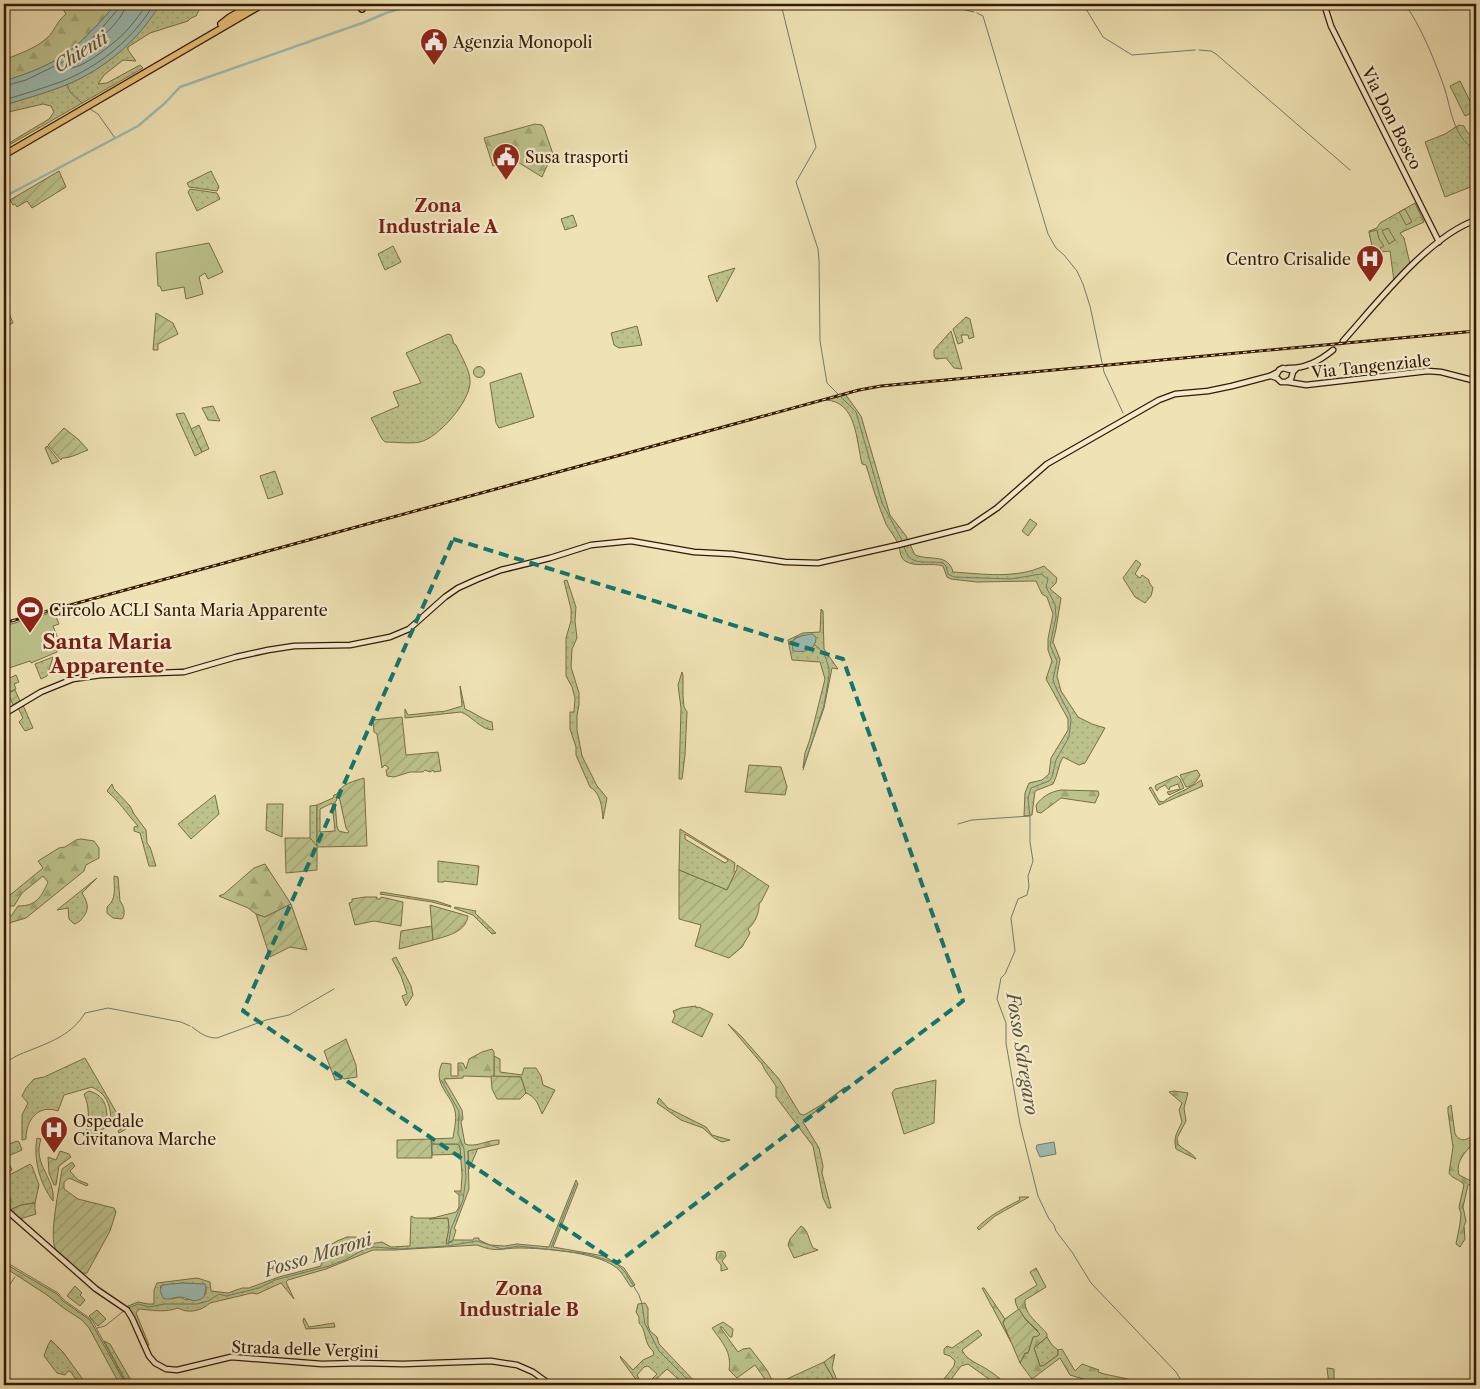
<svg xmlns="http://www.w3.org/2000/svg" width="1480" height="1389" font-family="'Libre Caslon Text',serif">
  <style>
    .grass { fill: url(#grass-dots); stroke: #786e46; fill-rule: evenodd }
    .forest { fill: url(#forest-firs); stroke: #786e46 }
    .park { fill: url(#park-crowns); stroke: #786e46 }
    .garden { fill: url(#garden-furrows); stroke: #786e46; fill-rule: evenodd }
    .pitch { fill: #bcc28b; stroke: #786e46 }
    .water { fill: #9bbdb3; stroke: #727b6b }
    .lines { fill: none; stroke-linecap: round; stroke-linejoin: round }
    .shore { stroke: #686b5a; stroke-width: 1 }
    .stream { stroke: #727b6b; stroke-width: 1 }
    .canal { stroke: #9bbdb3; stroke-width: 2.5 }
    .secondary-tunnel { stroke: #caba90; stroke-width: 4.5; stroke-dasharray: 4.5 2; stroke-linecap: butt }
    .secondary-casing { stroke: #341900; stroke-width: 7 }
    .trunk-casing { stroke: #341900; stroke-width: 8 }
    .secondary { stroke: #f5ecce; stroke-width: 4.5 }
    .trunk { stroke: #e8c17a; stroke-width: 5.5 }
    .rail-casing { stroke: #341900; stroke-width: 3 }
    .rail { stroke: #f5ecce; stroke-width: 1; stroke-dasharray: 4; stroke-linecap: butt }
    .marked { fill: none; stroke: #0f766e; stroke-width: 4; stroke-dasharray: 10 6; stroke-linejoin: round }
    .labels { text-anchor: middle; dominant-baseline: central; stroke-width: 4.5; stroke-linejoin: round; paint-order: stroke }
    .poi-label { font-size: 16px; fill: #341900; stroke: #f5ecce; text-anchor: start }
    .street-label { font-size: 16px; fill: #341900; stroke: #f5ecce }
    .water-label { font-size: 18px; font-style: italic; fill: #58523f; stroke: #f5ecce }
    .neighbourhood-label { font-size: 18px; font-weight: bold; fill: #7a1f14; stroke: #f5ecce }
    .district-label { font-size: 21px; font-weight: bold; fill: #7a1f14; stroke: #f5ecce }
  </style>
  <defs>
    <pattern id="grass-dots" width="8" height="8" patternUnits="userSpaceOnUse" patternTransform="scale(1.25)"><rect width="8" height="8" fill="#bcc28b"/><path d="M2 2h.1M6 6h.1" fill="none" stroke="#a2a676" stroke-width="1.8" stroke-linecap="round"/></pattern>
    <pattern id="forest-firs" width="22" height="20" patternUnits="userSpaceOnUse" patternTransform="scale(1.25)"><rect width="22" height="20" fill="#bcc28b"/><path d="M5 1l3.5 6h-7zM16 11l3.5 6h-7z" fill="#a2a676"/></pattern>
    <pattern id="park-crowns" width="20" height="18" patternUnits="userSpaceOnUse" patternTransform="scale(1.25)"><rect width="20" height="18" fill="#bcc28b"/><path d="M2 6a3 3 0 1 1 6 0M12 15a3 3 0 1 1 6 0" fill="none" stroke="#a2a676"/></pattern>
    <pattern id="garden-furrows" width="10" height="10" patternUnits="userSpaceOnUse" patternTransform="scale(1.25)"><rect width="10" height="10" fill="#bcc28b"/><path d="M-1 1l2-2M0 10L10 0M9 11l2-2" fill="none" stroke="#a2a676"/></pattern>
  </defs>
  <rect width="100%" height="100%" fill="#efe2b4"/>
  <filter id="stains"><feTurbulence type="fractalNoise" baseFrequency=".004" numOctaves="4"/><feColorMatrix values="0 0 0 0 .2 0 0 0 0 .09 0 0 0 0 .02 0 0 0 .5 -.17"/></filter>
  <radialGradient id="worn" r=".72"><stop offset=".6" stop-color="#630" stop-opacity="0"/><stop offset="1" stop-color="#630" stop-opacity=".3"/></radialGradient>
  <!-- grass -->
  <path class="grass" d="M160,4H202L196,16L191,18L188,21L150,33L128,47V50L136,61L123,60L104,75L98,84L107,83L140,65L143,68L4,148V146L49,119L54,112L51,106L43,104L4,113V105C24,99 46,93 66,85C105,69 138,40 160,4Z
    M1459,125L1464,126L1467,132L1472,136L1471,139L1476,145V194L1473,186L1445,197L1425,142L1445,134Z
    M211,171L219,187L217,191L189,187L187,183Z
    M190,189L217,193L220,199L197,211L188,192Z
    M573,215L577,226L565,230L561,219Z
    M393,246L401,262L385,270L378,254Z
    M735,268L717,302L708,276Z
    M966,317L970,319L974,337L969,339L968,335H961L963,342L958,344L953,329Z
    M637,326L642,345L619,348L614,345L611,333Z
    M951,331L962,369L954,368L946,358L936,359L934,356V350Z
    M448,334L451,335L454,344L456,345C461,356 470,370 470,381C471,401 438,438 420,442C409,444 396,442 385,442L382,439L371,418L399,406L393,392L421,383L406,353Z
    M473.5 372a5.5 5.5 0 1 1 11 0a5.5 5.5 0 1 1-11 0Z
    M521,373L534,417L499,428L496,423L490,383Z
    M846,395L861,416L890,515L906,536L915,555C931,561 948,553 953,572C983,574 1016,579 1044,566L1057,578L1056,583L1050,589L1061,598L1056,629L1053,642L1060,659L1057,676L1061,691L1078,717L1092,724L1105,728L1085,763L1079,765L1063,757C1058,765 1058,775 1053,784L1035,791L1032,815L1024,816L1025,793L1029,783L1042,780L1049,774L1051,758L1068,730V719L1046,679L1052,661L1048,650V639L1053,614L1047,597L1042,594L1036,581L977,582L951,579L947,577L943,566C931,562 916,568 905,561C899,557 901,550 898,544C895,536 889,530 886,524C878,505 872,485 866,465L862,464C856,440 857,401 825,400Z
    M213,406L220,421L208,420L202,408Z
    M184,413L202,452L195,456L176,414Z
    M47,446L59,461L52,464L45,448Z
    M275,471L283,494L268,499L260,476Z
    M1136,560L1141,564L1135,574L1140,578L1142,575L1149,580V582L1153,588L1151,596L1145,603L1135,597L1123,578Z
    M567,580L576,607L575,621L577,638L572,649L571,667L579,693V705L577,715V730L582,756L597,786L607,798L603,819C602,808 601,793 590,787L576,755V747L570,729V712H574L575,698L572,687L566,676V638L571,621V609L564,581Z
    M821,609L823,611L824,649L838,669L832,668L824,708L803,768L805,753L810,739L825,679L820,662L792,660L788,640L803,633L820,632ZM804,635L816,641L812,648L792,642L795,638Z
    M53,657L47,676L41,679L35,664Z
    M682,672L683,676V696L684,707L687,712L685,755L682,779H679L681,708L678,685Z
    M460,686L465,709C475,713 483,720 492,722L493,730C481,730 472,716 461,712L405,718V709L408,715L446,711L462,706Z
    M23,705L33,728L25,731L19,722L23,718L18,708Z
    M112,784L114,789L130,806L134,814L146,830L147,843L150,847L156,866H149L140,833L134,831V827L138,826C127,814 119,801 107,791Z
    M215,795L219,814L191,839L178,824Z
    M267,804H283L282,837L266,830Z
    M317,805V847L310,838V806Z
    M680,829L735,863L734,871L736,872L727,890L679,870ZM685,834L728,860V861L725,863L685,839Z
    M438,861L479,866L477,885L444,881V882H438Z
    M114,876L118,877L120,901C124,906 126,914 122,919L113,918L107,913V907C117,899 114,888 114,876Z
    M97,878L82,893C87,902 90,907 84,916C80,921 80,922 74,924L69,919L68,908L57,910Z
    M381,892L436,901L451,906V907L432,902L380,894Z
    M455,907L476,911L475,913L496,933L492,934L473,915L454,908Z
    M432,926L433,940L399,949L401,931Z
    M396,957L411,986L413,995L406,1006L402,996L407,994L401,976L392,959Z
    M728,1024L741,1036L779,1079L800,1114L804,1115L821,1105L845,1087L848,1090L843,1089L803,1122L819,1148L823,1166L822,1173L831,1208H828L823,1198L813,1146L776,1097V1086L765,1070L762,1064Z
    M494,1056L500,1059V1072L522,1075L524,1068H536L541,1076L543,1085L555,1090L542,1114C538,1104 536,1097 526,1093L521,1077H494Z
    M85,1058L126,1129L119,1133L118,1131L121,1129L115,1120L111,1119C110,1103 106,1094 92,1087L64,1095L58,1111C38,1104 26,1120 26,1139L22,1140V1115L28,1103L22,1096L26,1088L34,1079L44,1077Z
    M936,1080L934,1123L904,1134L892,1093L895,1089Z
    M89,1091C108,1096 108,1112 106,1127L94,1135L88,1142H83C89,1127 91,1110 84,1094Z
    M659,1098L668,1108L706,1127L712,1135L730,1140L722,1142L714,1138L703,1128L681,1120L657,1103Z
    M17,1141L19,1142L22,1150L6,1157L12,1170L4,1174V1146Z
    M432,1144H457L460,1147L461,1154L432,1155Z
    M478,1148L469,1169L468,1151Z
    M30,1164L32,1166L39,1185L35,1203L21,1205L10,1210L11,1199L4,1193V1177C14,1173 21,1169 30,1164Z
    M576,1180L578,1184L553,1247L604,1256L624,1268L635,1285L631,1287C625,1279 622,1271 614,1266C594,1252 544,1248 519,1248C500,1248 497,1253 477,1245L394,1250H373L326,1269L288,1280L286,1282L294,1299L281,1283L257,1294L252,1293L210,1303C201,1311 189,1314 178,1308C165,1313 152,1310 139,1309L136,1313L149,1345L147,1346L128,1306L138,1302L148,1304H154V1290L157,1283L197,1278L210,1282L211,1291L228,1293L242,1288H249L279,1277L321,1266L322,1255L327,1247L337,1241L347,1237H356L370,1244L382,1242L391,1247L410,1246L411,1216L415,1218H448C449,1226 450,1234 446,1241L450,1243L453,1240H473L474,1238H479V1240L490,1245L505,1246L517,1244L549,1247ZM183,1283L201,1284L206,1287V1294L186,1300L180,1297L171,1299L160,1287L162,1285Z
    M1019,1197H1029L995,1216L979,1230L977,1228C990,1215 1004,1208 1020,1200Z
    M75,1286L82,1293L80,1295L85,1300L80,1306L67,1296Z
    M645,1303L648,1308V1325L650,1331L657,1337L659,1344L698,1385H685L667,1369L650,1385H646L657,1374L648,1366L644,1367L637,1375L642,1385H640L621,1359L620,1356L633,1370L643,1360L654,1355L653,1351C643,1343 647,1330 639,1323V1317L636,1312L638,1304Z
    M978,1330L982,1335L962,1350C967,1361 978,1363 988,1370C995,1374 1001,1380 1008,1385H997L968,1364L961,1366L947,1385H938L940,1384L954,1366L955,1361L950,1356L944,1354V1349L947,1346L952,1348Z
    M1047,1337L1052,1345L1058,1350V1355L1043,1366H1040L1034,1348Z
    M51,1340L63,1352L87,1385H80L70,1371H68L65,1375L57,1373L44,1356L48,1345Z
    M104,1341L110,1344L132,1382L127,1383Z
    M824,1362L837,1385H779L776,1384Z"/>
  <!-- forest -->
  <path class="forest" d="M60,4H116C100,22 84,41 64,55C46,67 24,75 4,81V60C18,54 35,49 47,38C55,31 56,22 66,14Z
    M535,124L542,125L544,128L554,157L547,166L542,177L513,159L493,166L484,138Z
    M1061,790L1098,791L1099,794L1095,803L1061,798L1041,813L1037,812L1036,805C1043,796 1050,792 1061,790Z
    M81,839L94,841L99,848V858L86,865L84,871L26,918L9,923L4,920L12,915L18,906C37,906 41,897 48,882L43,876L22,893L14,906H5L4,909V900L43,868L38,861L59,848L65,847L76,840Z
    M265,864L291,904L265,917L256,914L248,908L219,896L224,894L254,868Z
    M492,1049L494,1052V1077L463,1076V1078L444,1079L462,1110L463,1119L461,1122L465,1144C475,1148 487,1140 499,1140V1144L468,1151L469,1189L454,1229L456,1230L453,1240L446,1244L449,1227L448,1218L429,1219L456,1212L459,1207V1195L454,1191H461L462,1175L460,1147L457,1144H432L431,1139L453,1138C454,1130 457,1119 455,1111C451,1093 432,1085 442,1063L451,1064V1076H458V1063H463L466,1069L469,1059L482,1052Z
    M1174,1091L1188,1093L1184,1108L1186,1121L1177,1138L1178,1144C1183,1150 1192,1152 1196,1159L1176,1149C1173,1137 1177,1133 1182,1122L1179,1110L1182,1103L1169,1092Z
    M1451,1105L1455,1134C1462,1145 1470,1138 1476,1132V1140C1467,1151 1455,1160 1459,1175L1471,1181V1184L1468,1185L1463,1207L1466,1221L1464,1226L1465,1239L1460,1247L1456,1244L1460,1224L1461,1214L1459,1207L1464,1185C1460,1179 1452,1179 1449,1173L1453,1147L1448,1112V1107Z
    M801,1226C808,1229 809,1241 813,1248L818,1250L794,1258L788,1245L790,1239Z
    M722,1251L725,1252L726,1256L722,1261L728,1269L721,1271V1265L716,1259L717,1252Z
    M1036,1268L1046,1287L1025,1300C1024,1315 1039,1323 1047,1334V1337L1034,1348L1040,1366H1043L1058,1355V1350L1062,1349L1075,1371L1082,1364L1099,1370L1098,1372C1111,1377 1131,1377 1140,1385H1103L1070,1375L1060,1358L1032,1379L1020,1363L1025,1353H1028L1033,1337L1038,1331C1029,1322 1016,1312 1015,1299L1037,1285L1030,1272Z
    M982,1288H984L1005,1319L1003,1323L1011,1342Z
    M304,1318L309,1327L334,1323L335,1327L306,1329L303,1321Z
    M723,1322L733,1329L732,1337H730L722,1327H720L738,1352L743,1349L750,1348L767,1370L773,1382L779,1385H769L755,1365L737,1378L729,1370C732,1352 722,1342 712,1328Z
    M835,1354L832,1368L839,1385H837L824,1362Z
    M1327,1368L1334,1369V1385H1329Z"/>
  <!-- park -->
  <path class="park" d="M1460,81L1475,111L1465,116L1450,86Z
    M1415,203L1424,222L1400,233L1404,238L1410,264L1394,281L1390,251L1374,253L1369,231L1377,228L1380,223Z
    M6,306L13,323L4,327V307Z
    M16,675L19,682L14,684L16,689L9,692L5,680Z
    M4,1263L57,1294L63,1301L90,1320L125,1383V1385H120L89,1328L82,1320L65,1309L47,1295L4,1267Z"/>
  <!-- garden -->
  <path class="garden" d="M59,171L66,187L32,208L27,201L17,207L15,204L13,205L10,200Z
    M156,313L173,323L178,334L158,344V350H153Z
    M199,425L209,449L202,452L191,429Z
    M64,428L79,440L88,450C79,453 72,458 62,458L61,460L48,445Z
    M15,690L20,701L13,705L8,693Z
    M402,717L406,755L438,752L441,771L434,772L433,770L430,772L425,770L423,772H410L394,777L387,776L386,770L389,768L385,765L382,768L377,734L374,732L373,720Z
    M749,765L781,767L787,787L785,795L745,792Z
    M1197,770L1200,775C1197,781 1193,787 1186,787L1180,775Z
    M1177,776L1180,779L1184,788L1169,795L1167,792L1180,789L1178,784L1170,787L1169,790L1165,785L1159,788L1157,791L1155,787L1156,785Z
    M364,778L367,846L317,847V870L286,873L285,838H310L317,846V805L333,798L334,795L337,794C341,784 354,781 364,778ZM339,796L346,828L349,832L347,833L339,831L337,827L335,802L337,800L336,797ZM332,803L335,831L320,832V809Z
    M1201,780L1203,786L1159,805L1149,788L1151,787L1159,801L1163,802C1174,793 1189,790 1201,780Z
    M737,865L769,886L761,902L759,903C760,912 754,925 748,929L750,933L742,947L729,958L695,946L701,925L679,919V870L727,890L737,869Z
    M365,897H377V899H380L381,897L403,902L401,926L374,921L355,925L349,903L352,902V899Z
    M291,904L307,950L290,947L270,957L256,914L265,917Z
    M430,905L468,916C466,932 447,936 433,940Z
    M696,1006V1008L699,1007L713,1014L702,1037L672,1022L675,1016L673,1011L681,1008Z
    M346,1039L356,1065L357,1077L344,1079L342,1077V1079L335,1080L324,1051Z
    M491,1076L521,1077L526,1093L520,1099H497L492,1089Z
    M37,1138L41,1139C32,1165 56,1178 53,1201C40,1184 33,1159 37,1138Z
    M431,1139L432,1158H397V1140Z
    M60,1151L69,1154L71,1157L59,1166L56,1185H54L49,1173L48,1157L56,1160Z
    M72,1162L75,1166L70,1171L78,1180L88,1184L87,1186L69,1178L64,1182V1189L78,1199L114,1208L116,1212L110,1231L87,1273C79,1275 74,1267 68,1261V1260L66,1258H64C61,1256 57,1253 56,1250C48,1238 60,1185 62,1169Z
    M35,1203V1210L36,1214L20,1219L10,1210L21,1205Z
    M1019,1309L1026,1320L1040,1334L1038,1336L1033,1337L1028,1353H1025L1020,1363L1003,1323L1005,1319Z
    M97,1310L106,1319L98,1326L89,1316Z"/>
  <!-- pitch -->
  <path class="pitch" d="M1405,209L1412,222L1406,225L1399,212Z
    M1388,228L1395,240L1389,244L1382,231Z
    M1377,230L1379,239L1384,246L1380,248L1381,250L1373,251L1369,232Z
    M209,243L223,272L208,279L205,273L199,277L203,294L186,299L184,287L162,291L160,286H158L156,253Z
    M1030,519L1037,524L1028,536L1022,531Z
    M86,608V616L71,617V609Z
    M54,612L59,624L53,626L59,641L53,643L57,652L31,663L30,661L9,668L4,659V626Z"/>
  <!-- water -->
  <path class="water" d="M116,4H160C139,40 105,69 66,85C46,93 24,99 4,105V81C24,75 46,67 64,55C84,41 100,22 116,4Z
    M812,634L816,637C816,650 805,653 793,651L792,642C797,636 805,635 812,634Z
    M1054,1142L1056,1154L1040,1157L1036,1148L1037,1145Z
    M183,1283L205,1284L206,1287L204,1297C193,1305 189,1297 180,1297C173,1297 169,1301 163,1298L160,1291L162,1285Z"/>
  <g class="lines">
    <!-- shore -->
    <path class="shore" d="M126,4C125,21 84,53 71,64V68C85,67 119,40 128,29C135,21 141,13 147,4
      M4,86L26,80L67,60L96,35L118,9L119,4
      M4,100C24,94 44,88 63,81C100,66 134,38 154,4"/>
    <!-- stream -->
    <path class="stream" d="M781,4L816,147L796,182L818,249L819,260L820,341L827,383L856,412L882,503L903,542
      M938,4L974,12
      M1083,4L1103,37L1132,55L1195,50
      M1405,4C1421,27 1432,54 1442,81C1452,107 1450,134 1476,151
      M977,13L983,16L1048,234L1056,248L1064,255L1077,271L1083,284L1090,306L1104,372L1123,413
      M1199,50L1211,51L1216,54L1350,170
      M67,84L70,92L82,103
      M90,109L98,114L115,138
      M904,546C909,568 925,560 943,563L946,566L948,574L954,577L1011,579L1041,574L1048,579L1046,587L1055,604L1056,617L1050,645L1057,661L1053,679L1055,686L1070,715L1071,720L1069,737L1056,760L1052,777L1049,781L1031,788L1028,798L1030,818V842L1033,861L1028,876L1029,886L1027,895L1018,899L1011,918L1015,951L1005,974L1001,978L997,999L1006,1023V1043L1020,1124L1038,1196L1049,1219L1054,1225L1056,1231L1072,1252L1091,1283L1176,1372L1184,1385
      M803,770L824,705L829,676V668L824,653L815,645
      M958,824L972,820L1030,816
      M192,1027C200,1033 206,1038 217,1038L266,1020L289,1015L334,989
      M4,1065C12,1057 20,1054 31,1050C53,1041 72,1034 85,1013L108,1008L181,1022L190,1026
      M441,1080L459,1111L458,1134L464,1149L466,1177L463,1200L451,1229L448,1245
      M551,1248L576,1184
      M4,1261L58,1293L64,1300L92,1320L127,1385
      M4,1293L15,1277
      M129,1308L138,1304L149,1307L164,1304H197L208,1301L219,1294L226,1296L259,1288L275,1280L329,1266L345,1260L363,1250L374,1247L400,1249L447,1246L477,1241L502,1249L518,1246L588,1254L616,1263L625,1272L639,1295L642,1304L645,1324L659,1351L693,1385
      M97,1328L105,1326L125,1310"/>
    <!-- canal -->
    <path class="canal" d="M4,197L138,126L165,103L180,87L365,22L386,13L415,4"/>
    <!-- secondary-tunnel -->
    <path class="secondary-tunnel" d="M1333,350L1343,341"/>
    <defs>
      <path id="secondary" d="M1324,4L1331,26L1439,242
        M1343,341C1377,303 1429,236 1476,220
        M1288,368C1305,369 1321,360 1333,350
        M1277,374L1279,370L1283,368L1290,370
        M1271,376L1277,378L1281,382H1286L1291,379L1293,372L1296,369
        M1288,382L1306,385L1428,371L1441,372L1476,381
        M4,714L41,692L73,679L101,675L184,672L236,657L268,650L294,646L350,645L390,637L409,629L445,597L458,588L478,579L501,570L550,558L591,545L631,541L694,552L732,554L785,562L818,563L898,545L969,527L997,508L1047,464L1159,400L1175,394L1208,391L1232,386L1270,376L1278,372
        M4,1208L96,1289L127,1310L132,1318L149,1356L155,1363L166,1369L177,1370L231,1357L322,1364L361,1363L403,1364L491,1361L517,1365L533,1372L551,1385"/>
      <path id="trunk" d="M362,9L363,4
        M221,24L230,17L253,4
        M4,155L263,4"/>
    </defs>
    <!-- secondary casing -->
    <use href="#secondary" class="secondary-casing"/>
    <!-- trunk casing -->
    <use href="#trunk" class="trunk-casing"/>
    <!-- secondary -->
    <use href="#secondary" class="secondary"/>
    <!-- trunk -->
    <use href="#trunk" class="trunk"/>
    <defs>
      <path id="rail" d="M4,623L859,390L881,386L1476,331"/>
    </defs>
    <!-- rail casing -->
    <use href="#rail" class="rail-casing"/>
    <!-- rail -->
    <use href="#rail" class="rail"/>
  </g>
  <!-- marked area -->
  <path class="marked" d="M453,539L843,659L963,1001L617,1263L243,1011Z"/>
  <!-- icons -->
  <defs>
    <symbol id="civic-pin" viewBox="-11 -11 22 30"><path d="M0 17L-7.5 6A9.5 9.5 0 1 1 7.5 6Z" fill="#8f2418" stroke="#f5ecce"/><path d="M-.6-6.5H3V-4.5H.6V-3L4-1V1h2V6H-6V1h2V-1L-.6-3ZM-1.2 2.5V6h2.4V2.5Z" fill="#fff"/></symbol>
    <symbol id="hospital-pin" viewBox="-11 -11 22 30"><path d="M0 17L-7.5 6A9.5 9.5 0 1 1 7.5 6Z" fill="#8f2418" stroke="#f5ecce"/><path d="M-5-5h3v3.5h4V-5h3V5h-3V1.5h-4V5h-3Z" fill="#fff"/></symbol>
    <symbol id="stadium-pin" viewBox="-11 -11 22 30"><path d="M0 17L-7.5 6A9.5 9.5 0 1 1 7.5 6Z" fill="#8f2418" stroke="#f5ecce"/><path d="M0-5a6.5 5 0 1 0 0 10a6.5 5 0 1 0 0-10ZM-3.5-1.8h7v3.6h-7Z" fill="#fff"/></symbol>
  </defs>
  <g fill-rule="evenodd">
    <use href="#civic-pin" x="418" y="26" width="32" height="43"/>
    <use href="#civic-pin" x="490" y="141" width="32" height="43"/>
    <use href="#hospital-pin" x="1354" y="243" width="32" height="43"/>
    <use href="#stadium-pin" x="14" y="594" width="32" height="43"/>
    <use href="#hospital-pin" x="38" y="1114" width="32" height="43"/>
  </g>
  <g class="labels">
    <!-- poi labels -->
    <g class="poi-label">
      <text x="453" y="42">Agenzia Monopoli</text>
      <text x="525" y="157">Susa trasporti</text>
      <text x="1351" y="259" text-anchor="end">Centro Crisalide</text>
      <text x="49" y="610">Circolo ACLI Santa Maria Apparente</text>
      <text x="73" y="1121">Ospedale<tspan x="73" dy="18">Civitanova Marche</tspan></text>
    </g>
    <!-- street labels -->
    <g class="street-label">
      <text transform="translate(1392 118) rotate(63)">Via Don Bosco</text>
      <text transform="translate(1371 366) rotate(-6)">Via Tangenziale</text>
      <text transform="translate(305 1349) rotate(2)">Strada delle Vergini</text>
    </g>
    <!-- water labels -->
    <g class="water-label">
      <text transform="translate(81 52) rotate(-32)">Chienti</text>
      <text transform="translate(1022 1054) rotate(81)">Fosso Sdregaro</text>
      <text transform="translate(318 1255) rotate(-17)">Fosso Maroni</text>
    </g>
    <!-- neighbourhood labels -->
    <g class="neighbourhood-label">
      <text x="438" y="206">Zona<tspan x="438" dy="21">Industriale A</tspan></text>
      <text x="519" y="1289">Zona<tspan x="519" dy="21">Industriale B</tspan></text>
    </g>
    <!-- district labels -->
    <g class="district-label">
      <text x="107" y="641">Santa Maria<tspan x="107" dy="24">Apparente</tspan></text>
    </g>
  </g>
  <!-- margin -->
  <rect width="1480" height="1389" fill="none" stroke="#efe2b4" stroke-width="20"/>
  <rect x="5" y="5" width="1470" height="1379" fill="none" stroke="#341900" stroke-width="2.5"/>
  <rect x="10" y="10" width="1460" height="1369" fill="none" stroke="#341900"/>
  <rect width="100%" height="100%" filter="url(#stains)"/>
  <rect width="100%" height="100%" fill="url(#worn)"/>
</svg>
